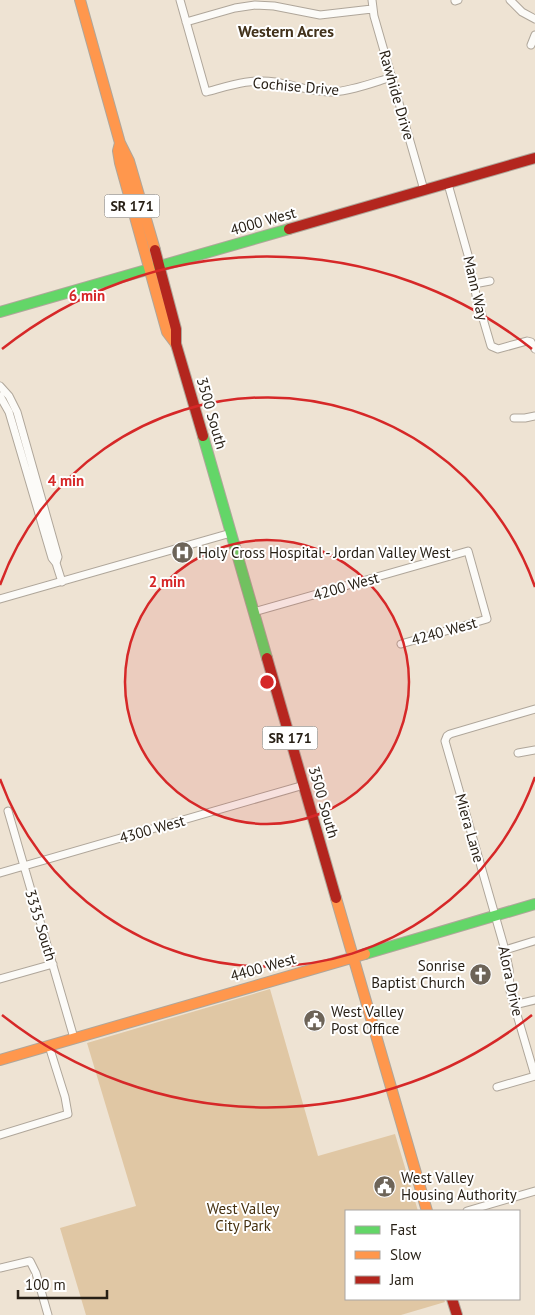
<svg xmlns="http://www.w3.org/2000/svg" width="535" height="1315" font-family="'PT Sans',sans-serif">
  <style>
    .green { fill: #e0c7a4 }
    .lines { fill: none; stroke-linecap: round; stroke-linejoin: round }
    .street-casing { stroke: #afa69a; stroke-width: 9 }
    .fast-casing { stroke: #afa69a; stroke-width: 12 }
    .slow-casing { stroke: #afa69a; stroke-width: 12 }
    .jam-casing { stroke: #afa69a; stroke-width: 12 }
    .street { stroke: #fcfbf8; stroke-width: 7 }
    .fast { stroke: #63d668; stroke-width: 10 }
    .slow { stroke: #ff974d; stroke-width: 10 }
    .jam { stroke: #b3261e; stroke-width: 10 }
    .ring { fill: none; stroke: #d62828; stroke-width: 2.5 }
    .labels { text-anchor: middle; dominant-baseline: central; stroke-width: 4; stroke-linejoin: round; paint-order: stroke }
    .shield { fill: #fff; stroke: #68625b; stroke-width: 1 }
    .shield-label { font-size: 14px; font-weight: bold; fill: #271f15 }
    .street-label { font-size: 15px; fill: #271f15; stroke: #fff }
    .poi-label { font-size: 15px; fill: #271f15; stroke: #fff; text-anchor: start }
    .park-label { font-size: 15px; fill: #45300f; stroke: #fff }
    .neighbourhood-label { font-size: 16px; font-weight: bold; fill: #42321b; stroke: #fff }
    .centre { fill: #d62828; stroke: #fff; stroke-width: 2.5 }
    .ring-label { font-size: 15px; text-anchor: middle; font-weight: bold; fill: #d62828; stroke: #fff; stroke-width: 4; stroke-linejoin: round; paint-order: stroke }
  </style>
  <rect width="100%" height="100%" fill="#eee3d3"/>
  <!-- green -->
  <path class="green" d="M270,989L318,1156L395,1134L418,1211H346V1299H444L445,1302L401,1315H86L60,1228L136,1206L87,1043Z"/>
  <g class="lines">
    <defs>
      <path id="street" d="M180,0L206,92C229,86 251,78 275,82C294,85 312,92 332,92C352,91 372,83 392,77
        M372,0L374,16L424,190
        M510,0L522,12L535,19
        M455,1L458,0
        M186,22L235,8L255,5L274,6L320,15L372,9
        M531,45L535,35
        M448,184L468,255L476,295L491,346L498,349L527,341L531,342L535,349
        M474,284L490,281
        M0,386L9,396L17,412L58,557L56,563
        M0,396L9,412L52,558L56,563L62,582
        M514,418H525L535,416
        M0,599L231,533
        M254,612L468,551L487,619L401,644
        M535,709L450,734L447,736L445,741L505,950L509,969L510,991L535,1076
        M518,753L535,750
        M8,811L74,1038
        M0,873L304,785
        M505,950L534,941
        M0,979L53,964
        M514,1005L535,1000
        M497,1087L535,1076
        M0,1135L68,1114L65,1097L49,1046
        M467,1211L535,1191
        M0,1268L30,1261L36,1273L48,1315"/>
      <path id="fast" d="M0,312L289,229
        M203,436L267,658
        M365,954L535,904"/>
      <path id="slow" d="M80,0L120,143L129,161L155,250
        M120,143L118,151L120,163L167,332L176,344
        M336,898L427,1211
        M0,1060L365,954"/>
      <path id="jam" d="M289,229L535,158
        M155,250L176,329V344L203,436
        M267,658L336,898
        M452,1299L457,1315"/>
    </defs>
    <!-- street casing -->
    <use href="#street" class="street-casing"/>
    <!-- fast casing -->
    <use href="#fast" class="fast-casing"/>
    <!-- slow casing -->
    <use href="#slow" class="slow-casing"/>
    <!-- jam casing -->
    <use href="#jam" class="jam-casing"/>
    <!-- street -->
    <use href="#street" class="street"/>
    <!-- fast -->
    <use href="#fast" class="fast"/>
    <!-- slow -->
    <use href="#slow" class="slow"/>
    <!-- jam -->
    <use href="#jam" class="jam"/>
  </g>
  <!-- distance rings -->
  <circle cx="267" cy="682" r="142" fill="#d62828" fill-opacity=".12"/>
  <g class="ring">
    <circle cx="267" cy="682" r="142"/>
    <path d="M535 777A284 284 0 0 1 0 779M0 585A284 284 0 0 1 535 587"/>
    <path d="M532 1015A426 426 0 0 1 2 1015M2 349A426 426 0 0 1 532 349"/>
  </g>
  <!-- icons -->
  <defs>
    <symbol id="hospital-disc" viewBox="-11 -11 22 22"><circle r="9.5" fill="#6d6458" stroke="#fff"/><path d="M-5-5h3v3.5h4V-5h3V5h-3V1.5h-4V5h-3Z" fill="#fff"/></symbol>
    <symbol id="church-disc" viewBox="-11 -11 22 22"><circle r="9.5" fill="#6d6458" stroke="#fff"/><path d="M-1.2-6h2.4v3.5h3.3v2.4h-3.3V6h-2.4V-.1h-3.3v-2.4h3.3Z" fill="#fff"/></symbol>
    <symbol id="civic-disc" viewBox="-11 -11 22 22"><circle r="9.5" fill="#6d6458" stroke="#fff"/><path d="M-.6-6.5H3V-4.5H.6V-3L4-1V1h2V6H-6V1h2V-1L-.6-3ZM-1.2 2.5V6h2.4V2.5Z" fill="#fff"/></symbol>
  </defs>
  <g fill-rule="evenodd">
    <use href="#hospital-disc" x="170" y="540" width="25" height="25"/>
    <use href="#church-disc" x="468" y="962" width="25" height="25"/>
    <use href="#civic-disc" x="302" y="1008" width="25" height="25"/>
    <use href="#civic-disc" x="372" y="1174" width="25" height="25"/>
  </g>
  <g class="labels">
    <!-- shield labels -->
    <g class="shield">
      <rect x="104.5" y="194.5" width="55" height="23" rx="4"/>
      <rect x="262.5" y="726.5" width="55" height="23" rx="4"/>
    </g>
    <g class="shield-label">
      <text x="132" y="206">SR 171</text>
      <text x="290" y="738">SR 171</text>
    </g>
    <!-- street labels -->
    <g class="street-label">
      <text transform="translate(296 86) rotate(5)">Cochise Drive</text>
      <text transform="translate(397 95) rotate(74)">Rawhide Drive</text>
      <text transform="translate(263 221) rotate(-16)">4000 West</text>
      <text transform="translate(476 288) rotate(77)">Mann Way</text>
      <text transform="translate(212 413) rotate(74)">3500 South</text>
      <text transform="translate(346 586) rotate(-16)">4200 West</text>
      <text transform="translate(444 631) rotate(-16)">4240 West</text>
      <text transform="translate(324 802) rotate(74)">3500 South</text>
      <text transform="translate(470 828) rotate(74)">Miera Lane</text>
      <text transform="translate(152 829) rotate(-16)">4300 West</text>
      <text transform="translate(41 925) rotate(73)">3335 South</text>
      <text transform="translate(263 967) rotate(-16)">4400 West</text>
      <text transform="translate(511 981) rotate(78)">Alora Drive</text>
    </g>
    <!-- poi labels -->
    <g class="poi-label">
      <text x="198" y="552">Holy Cross Hospital - Jordan Valley West</text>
      <text x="465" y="965" text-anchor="end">Sonrise<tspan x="465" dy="17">Baptist Church</tspan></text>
      <text x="331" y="1011">West Valley<tspan x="331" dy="17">Post Office</tspan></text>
      <text x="401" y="1177">West Valley<tspan x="401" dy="17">Housing Authority</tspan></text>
    </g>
    <!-- park labels -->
    <g class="park-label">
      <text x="243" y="1208">West Valley<tspan x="243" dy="17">City Park</tspan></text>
    </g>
    <!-- neighbourhood labels -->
    <g class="neighbourhood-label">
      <text x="286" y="31">Western Acres</text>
    </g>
  </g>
  <circle cx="267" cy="682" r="8" class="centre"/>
  <g class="ring-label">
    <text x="87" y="301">6 min</text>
    <text x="66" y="486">4 min</text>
    <text x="167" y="587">2 min</text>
  </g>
  <!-- legend -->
  <rect x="345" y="1210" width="175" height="90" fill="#ffffff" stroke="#a9a5a1"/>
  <rect x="355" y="1226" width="25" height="8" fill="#63d668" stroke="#a9a5a1"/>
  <text x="390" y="1235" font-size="15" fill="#271f15">Fast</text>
  <rect x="355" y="1251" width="25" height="8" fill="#ff974d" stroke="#a9a5a1"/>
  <text x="390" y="1260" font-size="15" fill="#271f15">Slow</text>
  <rect x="355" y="1276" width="25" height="8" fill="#b3261e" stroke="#a9a5a1"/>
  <text x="390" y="1285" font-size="15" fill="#271f15">Jam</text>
  <!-- scale -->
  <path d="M18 1290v8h89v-8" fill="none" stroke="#271f15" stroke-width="2.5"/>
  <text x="25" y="1290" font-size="15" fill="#271f15" stroke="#ffffff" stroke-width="4" paint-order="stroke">100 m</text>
</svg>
